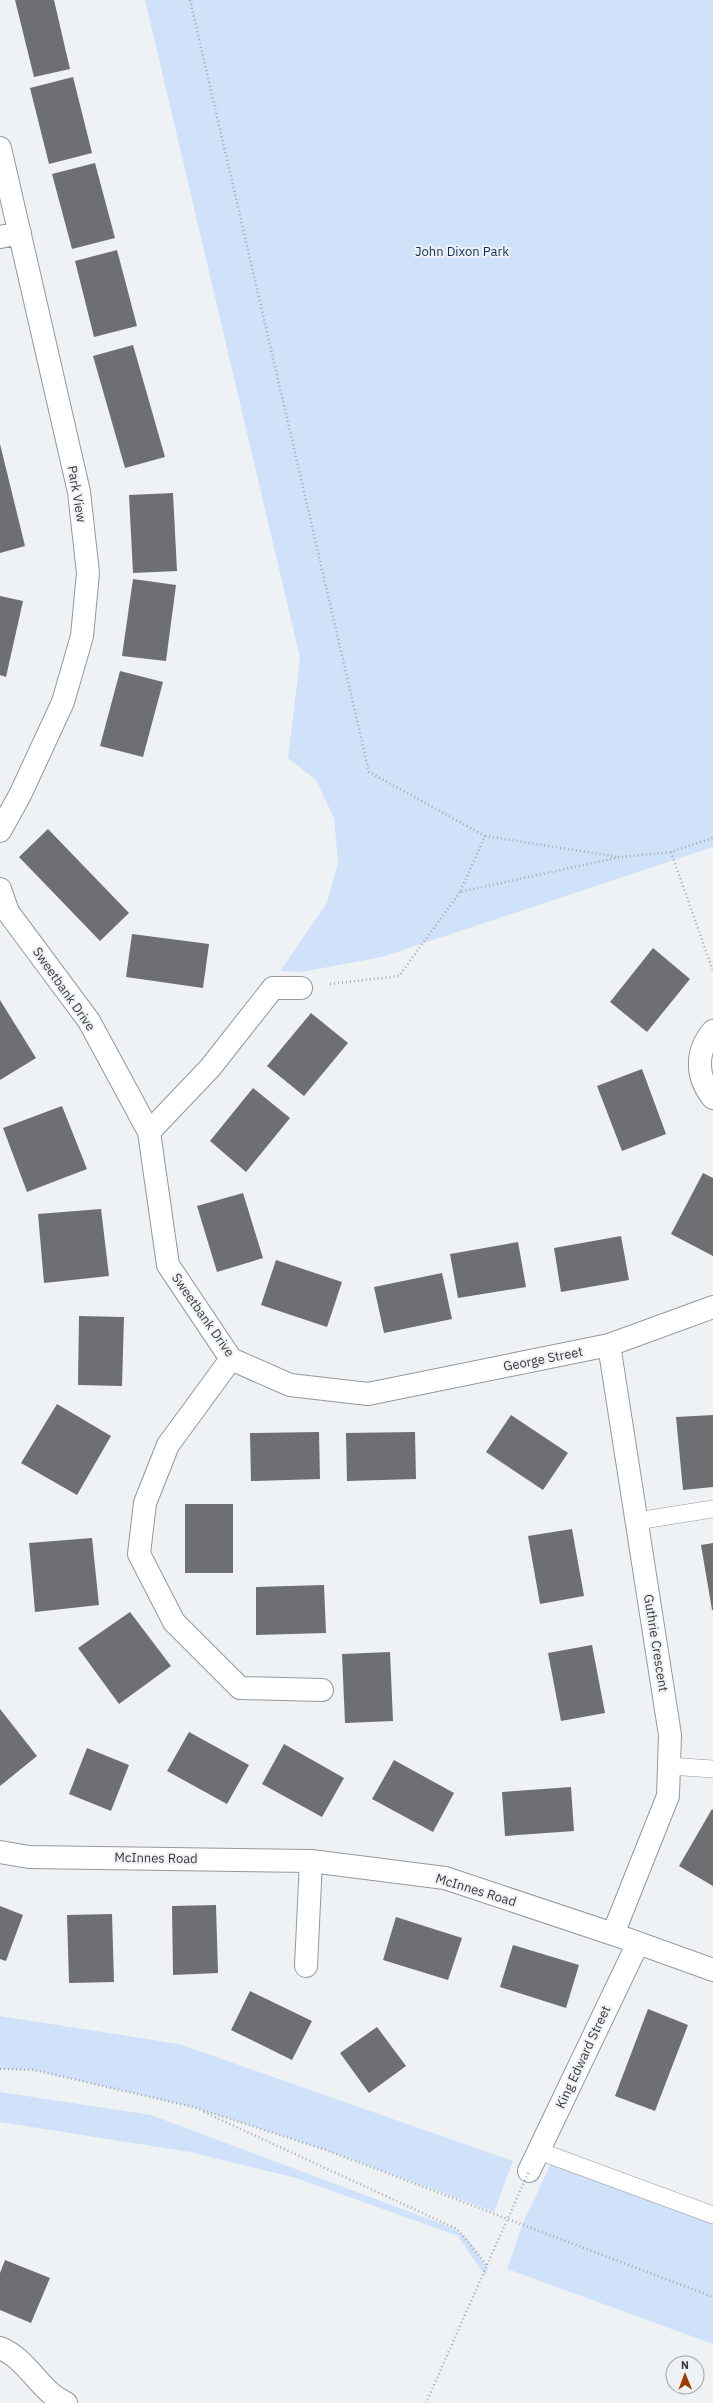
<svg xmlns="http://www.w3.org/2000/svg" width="713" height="2403" font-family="'IBM Plex Sans',sans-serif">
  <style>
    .green { fill: #cfe2f9 }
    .building { fill: #6d6f72 }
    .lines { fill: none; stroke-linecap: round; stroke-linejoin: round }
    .lane-casing { stroke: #95989a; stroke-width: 18 }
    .street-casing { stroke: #95989a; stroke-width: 24 }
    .path { stroke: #a7a9ab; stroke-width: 2.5; stroke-dasharray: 1 3; stroke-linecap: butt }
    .lane { stroke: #fff; stroke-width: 17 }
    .street { stroke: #fff; stroke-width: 22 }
    .path-bridge { stroke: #a7a9ab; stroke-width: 2.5; stroke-dasharray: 1 3; stroke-linecap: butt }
    .labels { text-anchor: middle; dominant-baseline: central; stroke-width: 4; stroke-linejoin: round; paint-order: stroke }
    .park-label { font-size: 13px; fill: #09325b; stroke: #eff2f5 }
    .street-label { font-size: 13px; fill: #373839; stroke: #eff2f5 }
  </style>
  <rect width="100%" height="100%" fill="#eff2f5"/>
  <!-- green -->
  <path class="green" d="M145,0H713V847L382,957L302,972L280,971L327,903L338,863L334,818L316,780L288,758L300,658Z
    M0,2016L179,2044L513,2161L494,2212L326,2150L193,2107L34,2070L0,2069Z
    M0,2092L151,2115L453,2228L468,2239L488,2269L485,2276L458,2236L296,2178L190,2152L0,2122Z
    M554,2157L713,2215V2344L507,2269L523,2223Z"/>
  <!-- building -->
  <path class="building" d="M15,0H54L70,69L34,77Z
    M73,77L92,153L49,164L30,88Z
    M95,163L115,238L72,249L52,174Z
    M117,250L137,326L94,337L75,261Z
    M133,345L165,457L125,468L93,356Z
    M0,444L25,546L0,553Z
    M173,493L177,571L133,573L129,495Z
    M133,579L176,585L166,661L122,656Z
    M0,596L23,601L6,677L0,675Z
    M120,671L163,682L143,757L100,746Z
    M48,829L129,913L100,941L19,857Z
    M132,934L209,944L203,988L126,977Z
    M653,948L690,979L647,1032L610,1002Z
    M0,1000L36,1058L0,1080Z
    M311,1013L348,1043L304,1096L267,1066Z
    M642,1069L666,1134L622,1151L597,1086Z
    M253,1088L290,1118L246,1172L210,1141Z
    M62,1106L87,1169L27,1192L3,1128Z
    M703,1173L713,1178V1256L671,1234Z
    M243,1193L263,1258L217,1272L197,1206Z
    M101,1209L109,1276L44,1283L38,1214Z
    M621,1236L629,1280L561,1292L554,1248Z
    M518,1242L526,1287L458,1298L450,1254Z
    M276,1260L342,1282L327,1327L261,1305Z
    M442,1273L452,1319L384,1333L374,1287Z
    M79,1316L124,1317L122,1386L78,1385Z
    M57,1404L111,1436L77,1495L21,1463Z
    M511,1415L568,1453L543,1490L486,1452Z
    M713,1415V1487L683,1490L676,1417Z
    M319,1432L320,1479L251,1481L250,1433Z
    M415,1432L416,1479L347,1481L346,1433Z
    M185,1504H233V1573H185Z
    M572,1529L584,1596L540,1604L528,1536Z
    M92,1538L99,1605L35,1612L29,1543Z
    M713,1543V1610H712L701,1545Z
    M324,1585L326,1633L256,1635V1587Z
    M130,1612L171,1666L119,1704L78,1648Z
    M592,1645L605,1713L561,1721L548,1653Z
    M390,1652L393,1721L345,1723L342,1654Z
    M0,1709L37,1756L0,1786Z
    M189,1732L249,1765L227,1804L167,1771Z
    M284,1744L344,1778L322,1817L262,1784Z
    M87,1748L129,1765L111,1811L69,1794Z
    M394,1760L454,1793L433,1832L372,1799Z
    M571,1787L574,1831L505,1836L502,1792Z
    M712,1809L713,1810V1886L679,1866Z
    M216,1905L218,1973L173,1975L172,1906Z
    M0,1906L23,1915L6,1961L0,1959Z
    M112,1914L114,1982L69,1983L67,1915Z
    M396,1917L462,1938L448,1980L383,1960Z
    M513,1945L579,1965L566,2008L500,1987Z
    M250,1991L312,2021L292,2060L231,2030Z
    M648,2009L688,2025L655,2111L615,2096Z
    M377,2027L406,2066L369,2093L340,2053Z
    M5,2260L50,2278L31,2323L0,2310V2273Z"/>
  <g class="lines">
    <defs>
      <path id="lane" d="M637,1521L713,1509
        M669,1766L713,1769
        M539,2151L713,2215"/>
      <path id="street" d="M0,148L79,492L88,573L82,636L63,702L20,795L0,831
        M0,237L20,233
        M0,889L8,912L89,1021L149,1132L168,1265L231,1359L290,1385L368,1394L609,1345L713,1307
        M713,1031C695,1052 696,1077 713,1098
        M149,1132L210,1068L273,988H301
        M609,1345L670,1735L668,1796L613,1934
        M231,1359L168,1445L145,1503L139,1554L174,1622L240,1688L322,1690
        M0,1852L29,1857L311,1861L445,1878L613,1934L713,1970
        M306,1966L311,1861
        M529,2171L638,1943
        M0,2348C28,2359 39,2391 66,2403"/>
    </defs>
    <!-- lane casing -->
    <use href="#lane" class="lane-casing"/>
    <!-- street casing -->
    <use href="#street" class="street-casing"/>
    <!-- path -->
    <path class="path" d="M190,0L369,772L485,836L460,892L620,857L671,852L713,838
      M485,836L619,857
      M671,852L713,971
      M330,984L399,976L460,892
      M0,2069L34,2070L193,2107L326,2150L713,2297
      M204,2112L457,2229L487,2265L426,2403"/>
    <!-- lane -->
    <use href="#lane" class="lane"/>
    <!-- street -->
    <use href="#street" class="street"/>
    <!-- path-bridge -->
    <path class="path-bridge" d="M487,2265L529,2171"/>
  </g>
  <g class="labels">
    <!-- park labels -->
    <g class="park-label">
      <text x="462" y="251">John Dixon Park</text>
    </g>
    <!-- street labels -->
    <g class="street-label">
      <text transform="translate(77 494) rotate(80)">Park View</text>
      <text transform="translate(64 989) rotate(55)">Sweetbank Drive</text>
      <text transform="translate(203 1315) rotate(55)">Sweetbank Drive</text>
      <text transform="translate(543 1359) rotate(-11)">George Street</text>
      <text transform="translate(656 1643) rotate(81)">Guthrie Crescent</text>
      <text transform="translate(156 1858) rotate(1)">McInnes Road</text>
      <text transform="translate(476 1890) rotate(17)">McInnes Road</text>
      <text transform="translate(583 2057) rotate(-65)">King Edward Street</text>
    </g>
  </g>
  <!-- north arrow -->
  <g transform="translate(685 2375) rotate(359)"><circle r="19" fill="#eff2f5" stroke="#a5a8aa"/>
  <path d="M0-3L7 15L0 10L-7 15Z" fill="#a03d02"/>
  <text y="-6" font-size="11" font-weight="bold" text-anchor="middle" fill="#373839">N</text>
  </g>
</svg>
